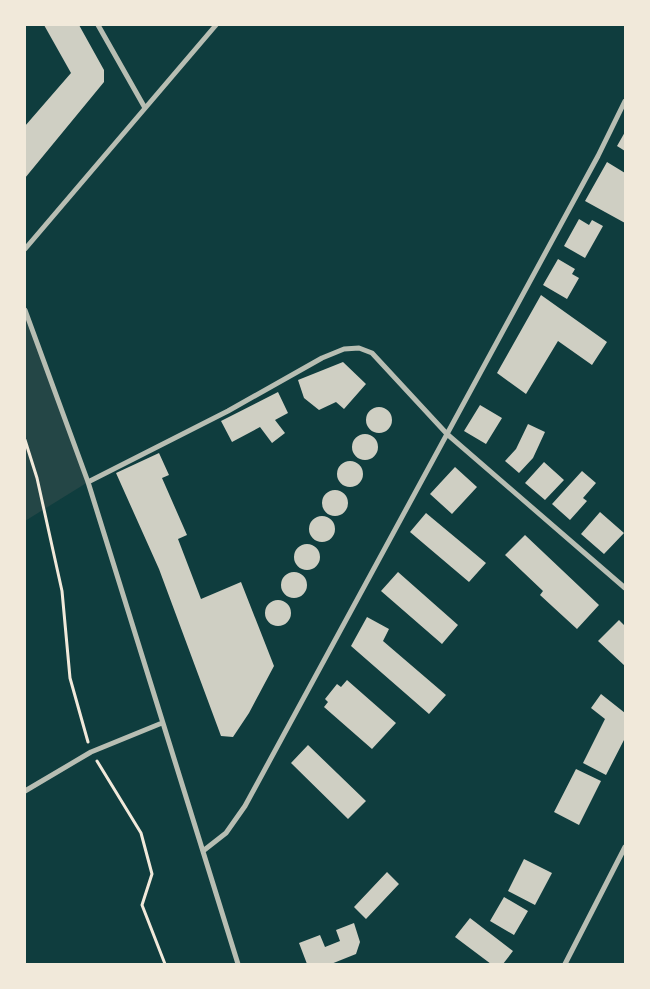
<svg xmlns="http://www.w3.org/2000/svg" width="650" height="989" font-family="'DejaVu Sans',sans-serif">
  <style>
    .green { fill: #244646 }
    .building { fill: #cfcfc3 }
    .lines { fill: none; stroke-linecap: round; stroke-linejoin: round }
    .path { stroke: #f1e9da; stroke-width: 3 }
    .minor { stroke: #b8beb3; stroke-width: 5 }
  </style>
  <rect width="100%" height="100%" fill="#0f3d3e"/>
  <!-- green -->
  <path class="green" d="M25,310L88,482L25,521Z"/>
  <!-- building -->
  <path class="building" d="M44,25H79L104,70V82L25,178V126L71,73Z
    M625,132V151L617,146Z
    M607,162L625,173V223L585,201Z
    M579,219L589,225L592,220L603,226L585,258L564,246Z
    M558,259L575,269L572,274L579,278L567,299L543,285Z
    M541,295L607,342L592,365L558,341L526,394L497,373Z
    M343,362L366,384L344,409L336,402L319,410L304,398L298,380Z
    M278,392L288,413L275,420L285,433L272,443L260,427L232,442L221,421Z
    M480,405L502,418L486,444L464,431Z
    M366 420a13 13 0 1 1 26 0a13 13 0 1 1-26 0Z
    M528,424L545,432L533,458L519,473L505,461L516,449Z
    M352 447a13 13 0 1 1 26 0a13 13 0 1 1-26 0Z
    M159,453L169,475L162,478L187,535L178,539L201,599L241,582L274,666L249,713L233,737L221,736L159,569L116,473Z
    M337 474a13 13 0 1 1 26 0a13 13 0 1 1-26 0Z
    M544,462L564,480L545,500L525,483Z
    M455,467L477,487L452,514L430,494Z
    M582,471L596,483L583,498L587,501L570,520L552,504Z
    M322 503a13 13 0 1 1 26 0a13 13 0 1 1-26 0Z
    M600,512L624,533L604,554L581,534Z
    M426,513L486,563L469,582L410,532Z
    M309 529a13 13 0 1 1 26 0a13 13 0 1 1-26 0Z
    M525,535L599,605L577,629L540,595L543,591L505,555Z
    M294 557a13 13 0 1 1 26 0a13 13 0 1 1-26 0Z
    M281 585a13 13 0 1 1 26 0a13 13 0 1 1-26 0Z
    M398,572L458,625L442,644L381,591Z
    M265 613a13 13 0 1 1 26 0a13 13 0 1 1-26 0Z
    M367,617L389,629L383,641L446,695L429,714L351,646Z
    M619,620L625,626V666L598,641Z
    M347,680L396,723L372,749L324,707L328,702L325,699L337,684L341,687Z
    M601,694L625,713V738L606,775L583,763L605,719L591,708Z
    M308,745L366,801L348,819L291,763Z
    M576,769L601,781L579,825L554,812Z
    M524,859L552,873L535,905L508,891Z
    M387,872L399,884L366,919L354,907Z
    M504,897L528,911L514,935L490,921Z
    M470,918L513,951L503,964H491L455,937Z
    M354,923L360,942L356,954L331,964H307L299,943L320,935L325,947L340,941L336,930Z"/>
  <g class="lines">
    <!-- path -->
    <path class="path" d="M25,440L37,478L62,591L70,678L88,742
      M97,761L141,833L152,874L142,905L165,964"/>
    <!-- minor -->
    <path class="minor" d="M98,25L145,108
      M25,249L216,25
      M25,310L88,482L238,964
      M88,482L228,411L322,358L344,349L359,348L372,353L447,434L625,588
      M25,791L91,752L162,723
      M203,851L226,833L245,806L598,156L625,101
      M565,964L625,847"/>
  </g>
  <!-- border -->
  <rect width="650" height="989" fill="none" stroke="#f1e9da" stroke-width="52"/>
</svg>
